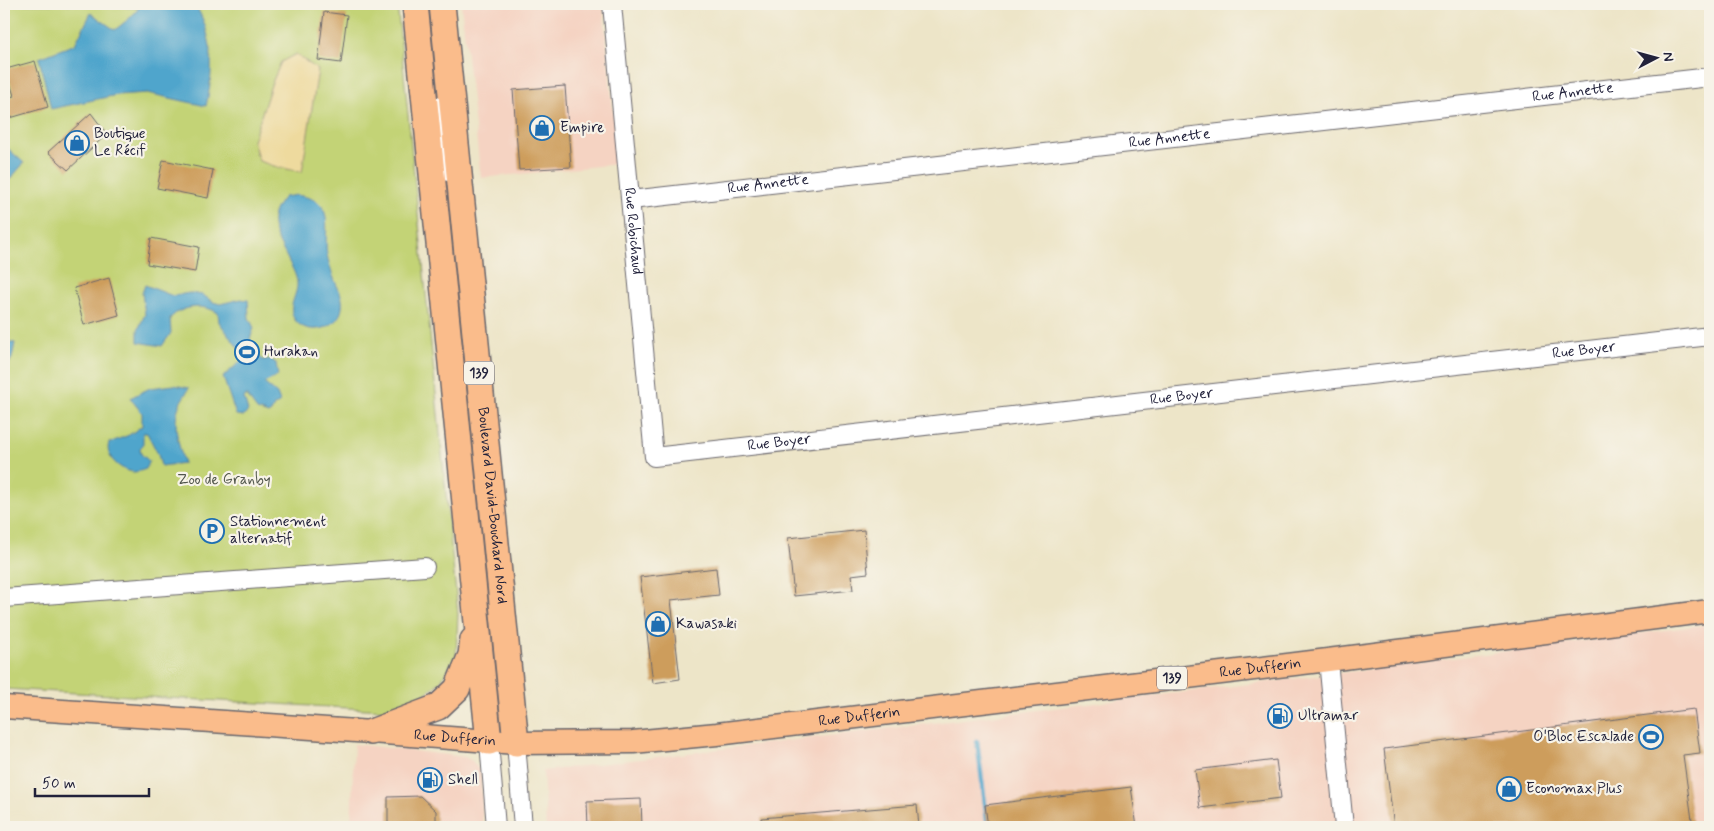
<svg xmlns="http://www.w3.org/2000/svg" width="1714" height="831" font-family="Mynerve,sans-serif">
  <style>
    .built { fill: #f5d3c2 }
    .green { fill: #c3d376; stroke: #727a58 }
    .sand { fill: #eeda9e; stroke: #887e6c }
    .water { fill: #4fa5cc; stroke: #386484 }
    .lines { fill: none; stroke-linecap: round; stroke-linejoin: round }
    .stream { stroke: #4fa5cc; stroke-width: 4.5 }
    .building { fill: #cd9d5b }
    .minor-casing { stroke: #69666c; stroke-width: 20 }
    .major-casing { stroke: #69666c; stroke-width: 25 }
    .highway-casing { stroke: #69666c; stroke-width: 28 }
    .minor { stroke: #fff; stroke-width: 18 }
    .major { stroke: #fabc8b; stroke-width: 22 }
    .highway { stroke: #fabc8b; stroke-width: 25 }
    .labels { text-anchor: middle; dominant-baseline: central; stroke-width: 4.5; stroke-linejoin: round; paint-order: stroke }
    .shield { fill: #f7f3e8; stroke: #62616f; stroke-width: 1 }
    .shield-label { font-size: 14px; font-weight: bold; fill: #22223b }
    .street-label { font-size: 15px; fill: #22223b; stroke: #f7f3e8 }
    .poi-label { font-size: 15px; fill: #22223b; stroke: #f7f3e8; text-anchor: start }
    .park-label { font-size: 15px; fill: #52574d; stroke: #f7f3e8 }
  </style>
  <rect width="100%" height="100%" fill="#f7f3e8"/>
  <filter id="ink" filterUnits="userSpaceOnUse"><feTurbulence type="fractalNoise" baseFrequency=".02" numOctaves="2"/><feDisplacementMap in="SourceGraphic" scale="10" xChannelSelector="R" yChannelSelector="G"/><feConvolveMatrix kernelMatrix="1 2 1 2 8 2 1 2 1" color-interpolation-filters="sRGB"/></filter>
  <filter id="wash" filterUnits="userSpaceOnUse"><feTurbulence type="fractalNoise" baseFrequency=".0096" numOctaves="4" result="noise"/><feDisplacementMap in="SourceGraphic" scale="20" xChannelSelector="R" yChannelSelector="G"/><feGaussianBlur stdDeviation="1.12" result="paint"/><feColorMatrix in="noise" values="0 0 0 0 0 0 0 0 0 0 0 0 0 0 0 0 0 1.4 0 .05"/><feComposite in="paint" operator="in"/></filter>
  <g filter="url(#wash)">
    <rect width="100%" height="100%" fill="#ede5c8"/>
    <!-- built -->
    <path class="built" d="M461,4H603L618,164L481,178Z
      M1710,624V827H546L543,771L1356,671Z
      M354,744L465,757L472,761L481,772L483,827H351Z"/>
    <!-- green -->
    <path class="green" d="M4,4H397L458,614L456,656L440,682L417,700L384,710L4,689Z"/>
    <!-- sand -->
    <path class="sand" d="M296,54L318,70L302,172L277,167L259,161L253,141L271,85L281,62Z"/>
    <!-- water -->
    <path class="water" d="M122,4H195C199,12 204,20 206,29C214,54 212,81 206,106L147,93L117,95L51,109L39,58L75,44L91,13L115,30L131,17L139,8L126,7Z
      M4,145L24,163L5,185L4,183Z
      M297,195C306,197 315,198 321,205C331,218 324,239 327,254C328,261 331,269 333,276C337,288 344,295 342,308C339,329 307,337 295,320C286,307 298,295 297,283C297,277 292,267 289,262C277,236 262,222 284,197Z
      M145,285L173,296L189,293L203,295L213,302L220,304L241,299L248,300L249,318L254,328L250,339L251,349L263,360L270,359L276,363L278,376L264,383L277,394L280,402L274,406L271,412L268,414L257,410L246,395L244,398L248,411L244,416L236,415L223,377L241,361L239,349L219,322L218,313C208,306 192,305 180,311C176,312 173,316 170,318L171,333L162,346L138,342V330L145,314L142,293Z
      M4,341L15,343L12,358L4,373Z
      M174,385L189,388C186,394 181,400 179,406C172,423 179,446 184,463L161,466L158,454L147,433H143V445L140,448L141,454L149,461L146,469C143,470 138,472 134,472C121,471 104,457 109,443L129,435L142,426V413L130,398L150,388Z"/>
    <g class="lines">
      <!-- stream -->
      <path class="stream" d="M977,741L988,827"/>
    </g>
    <g id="blocks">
      <!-- building -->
      <path class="building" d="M324,12L347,15L341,63L318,60Z
        M35,61L48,107L10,118L5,98L14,96L6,69Z
        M565,86L571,167L519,170L513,90Z
        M91,113L107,134L68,170L48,152Z
        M163,160L213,170L208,198L157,188Z
        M151,238L199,247L195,272L147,264Z
        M109,278L119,315L84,325L74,288Z
        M864,530L868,573L851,575L853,590L794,596L788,538Z
        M716,568L719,595L671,600L680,679L653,683L640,577Z
        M1694,709L1700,753L1683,755L1693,827H1394L1384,749Z
        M1276,760L1281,798L1200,808L1195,770Z
        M1131,787L1137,827H988L985,805Z
        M420,796L436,811V827H388V797Z
        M641,799L642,827H588L587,801Z
        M917,805L919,827H762L761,818Z"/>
    </g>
  </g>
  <g filter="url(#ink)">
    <use href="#blocks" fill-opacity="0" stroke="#69666c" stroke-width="1"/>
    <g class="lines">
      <defs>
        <g id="minor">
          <path id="s1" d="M612,4L654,457L1710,336"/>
          <path d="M440,106L444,149L448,172"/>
          <path id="s2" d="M631,200L1710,77"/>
          <path d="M4,598L425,567"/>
          <path d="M1328,660L1344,827"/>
          <path d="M489,742L496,827"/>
          <path d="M516,743L523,827"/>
        </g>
        <g id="major">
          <path id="s3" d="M4,707L371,732L516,743L633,742L717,734L1328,660L1710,611"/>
        </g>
        <g id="highway">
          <path d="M415,4L489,742"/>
          <path id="s4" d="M442,4L516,743"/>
          <path d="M371,732L438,707L457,689L471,655L473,640"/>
        </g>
      </defs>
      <!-- minor casing -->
      <use href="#minor" class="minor-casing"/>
      <!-- major casing -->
      <use href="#major" class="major-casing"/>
      <!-- highway casing -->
      <use href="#highway" class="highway-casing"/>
      <!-- minor -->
      <use href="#minor" class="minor"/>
      <!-- major -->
      <use href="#major" class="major"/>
      <!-- highway -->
      <use href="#highway" class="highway"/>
    </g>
  </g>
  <!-- icons -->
  <defs>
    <symbol id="shop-ring" viewBox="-11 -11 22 22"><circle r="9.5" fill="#f7f3e8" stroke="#1f6fb2" stroke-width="1.5"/><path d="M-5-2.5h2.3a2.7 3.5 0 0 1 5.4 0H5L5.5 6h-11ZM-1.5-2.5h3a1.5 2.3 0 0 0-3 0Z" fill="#1f6fb2"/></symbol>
    <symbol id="stadium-ring" viewBox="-11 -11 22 22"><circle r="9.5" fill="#f7f3e8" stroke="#1f6fb2" stroke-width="1.5"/><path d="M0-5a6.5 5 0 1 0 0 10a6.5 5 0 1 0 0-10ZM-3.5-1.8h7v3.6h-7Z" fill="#1f6fb2"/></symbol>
    <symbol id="parking-ring" viewBox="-11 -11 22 22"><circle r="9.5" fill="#f7f3e8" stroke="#1f6fb2" stroke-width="1.5"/><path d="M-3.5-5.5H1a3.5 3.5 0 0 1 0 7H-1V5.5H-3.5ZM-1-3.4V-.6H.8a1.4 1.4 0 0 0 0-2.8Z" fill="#1f6fb2"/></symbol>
    <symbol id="fuel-ring" viewBox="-11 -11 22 22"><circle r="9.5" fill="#f7f3e8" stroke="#1f6fb2" stroke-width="1.5"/><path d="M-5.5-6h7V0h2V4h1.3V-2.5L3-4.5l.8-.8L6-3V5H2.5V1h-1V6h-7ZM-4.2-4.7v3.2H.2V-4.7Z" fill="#1f6fb2"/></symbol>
  </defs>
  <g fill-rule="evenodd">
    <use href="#shop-ring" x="528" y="114" width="28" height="28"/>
    <use href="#shop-ring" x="63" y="129" width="28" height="28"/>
    <use href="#stadium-ring" x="233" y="338" width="28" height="28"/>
    <use href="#parking-ring" x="198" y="517" width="28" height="28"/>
    <use href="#shop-ring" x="644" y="610" width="28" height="28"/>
    <use href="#fuel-ring" x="1266" y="702" width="28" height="28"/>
    <use href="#stadium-ring" x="1637" y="723" width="28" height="28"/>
    <use href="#fuel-ring" x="416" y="766" width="28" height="28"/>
    <use href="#shop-ring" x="1495" y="775" width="28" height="28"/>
  </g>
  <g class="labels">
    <!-- shield labels -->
    <g class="shield">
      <rect x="464" y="361.5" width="30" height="23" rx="4"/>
      <rect x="1157" y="666.5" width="30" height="23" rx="4"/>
    </g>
    <g class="shield-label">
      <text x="479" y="373">139</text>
      <text x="1172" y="678">139</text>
    </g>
    <!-- street labels -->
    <g class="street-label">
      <text stroke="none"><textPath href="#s2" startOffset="948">Rue Annette</textPath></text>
      <text stroke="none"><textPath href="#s2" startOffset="542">Rue Annette</textPath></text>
      <text stroke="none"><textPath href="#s2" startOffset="138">Rue Annette</textPath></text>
      <text stroke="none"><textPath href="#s1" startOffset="228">Rue Robichaud</textPath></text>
      <text stroke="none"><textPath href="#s1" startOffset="1391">Rue Boyer</textPath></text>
      <text stroke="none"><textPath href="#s1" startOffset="986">Rue Boyer</textPath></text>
      <text stroke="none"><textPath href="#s1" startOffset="581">Rue Boyer</textPath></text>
      <text stroke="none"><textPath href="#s4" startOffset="504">Boulevard David-Bouchard Nord</textPath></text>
      <text stroke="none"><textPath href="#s3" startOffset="1262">Rue Dufferin</textPath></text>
      <text stroke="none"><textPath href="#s3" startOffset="858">Rue Dufferin</textPath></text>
      <text stroke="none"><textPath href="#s3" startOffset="452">Rue Dufferin</textPath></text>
    </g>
    <!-- poi labels -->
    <g class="poi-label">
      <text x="560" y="128">Empire</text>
      <text x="94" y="134">Boutique<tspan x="94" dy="17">Le Récif</tspan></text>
      <text x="264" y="352">Hurakan</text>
      <text x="230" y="522">Stationnement<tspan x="230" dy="17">alternatif</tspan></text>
      <text x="676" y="624">Kawasaki</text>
      <text x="1298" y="716">Ultramar</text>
      <text x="1634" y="737" text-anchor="end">O'Bloc Escalade</text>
      <text x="448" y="780">Shell</text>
      <text x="1526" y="789">Economax Plus</text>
    </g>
    <!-- park labels -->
    <g class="park-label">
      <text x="224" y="480">Zoo de Granby</text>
    </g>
  </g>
  <!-- margin -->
  <rect width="1714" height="831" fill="none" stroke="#f7f3e8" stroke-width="20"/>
  <!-- north arrow -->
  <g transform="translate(1656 58) rotate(84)" stroke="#f7f3e8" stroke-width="4" paint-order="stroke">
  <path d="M0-4L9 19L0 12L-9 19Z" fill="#22223b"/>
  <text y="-8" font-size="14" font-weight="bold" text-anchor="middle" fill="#22223b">N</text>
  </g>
  <!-- scale -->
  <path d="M35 788v8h114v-8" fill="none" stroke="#22223b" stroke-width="2.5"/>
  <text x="42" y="788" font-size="15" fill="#22223b" stroke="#f7f3e8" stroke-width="4" paint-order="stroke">50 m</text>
</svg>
